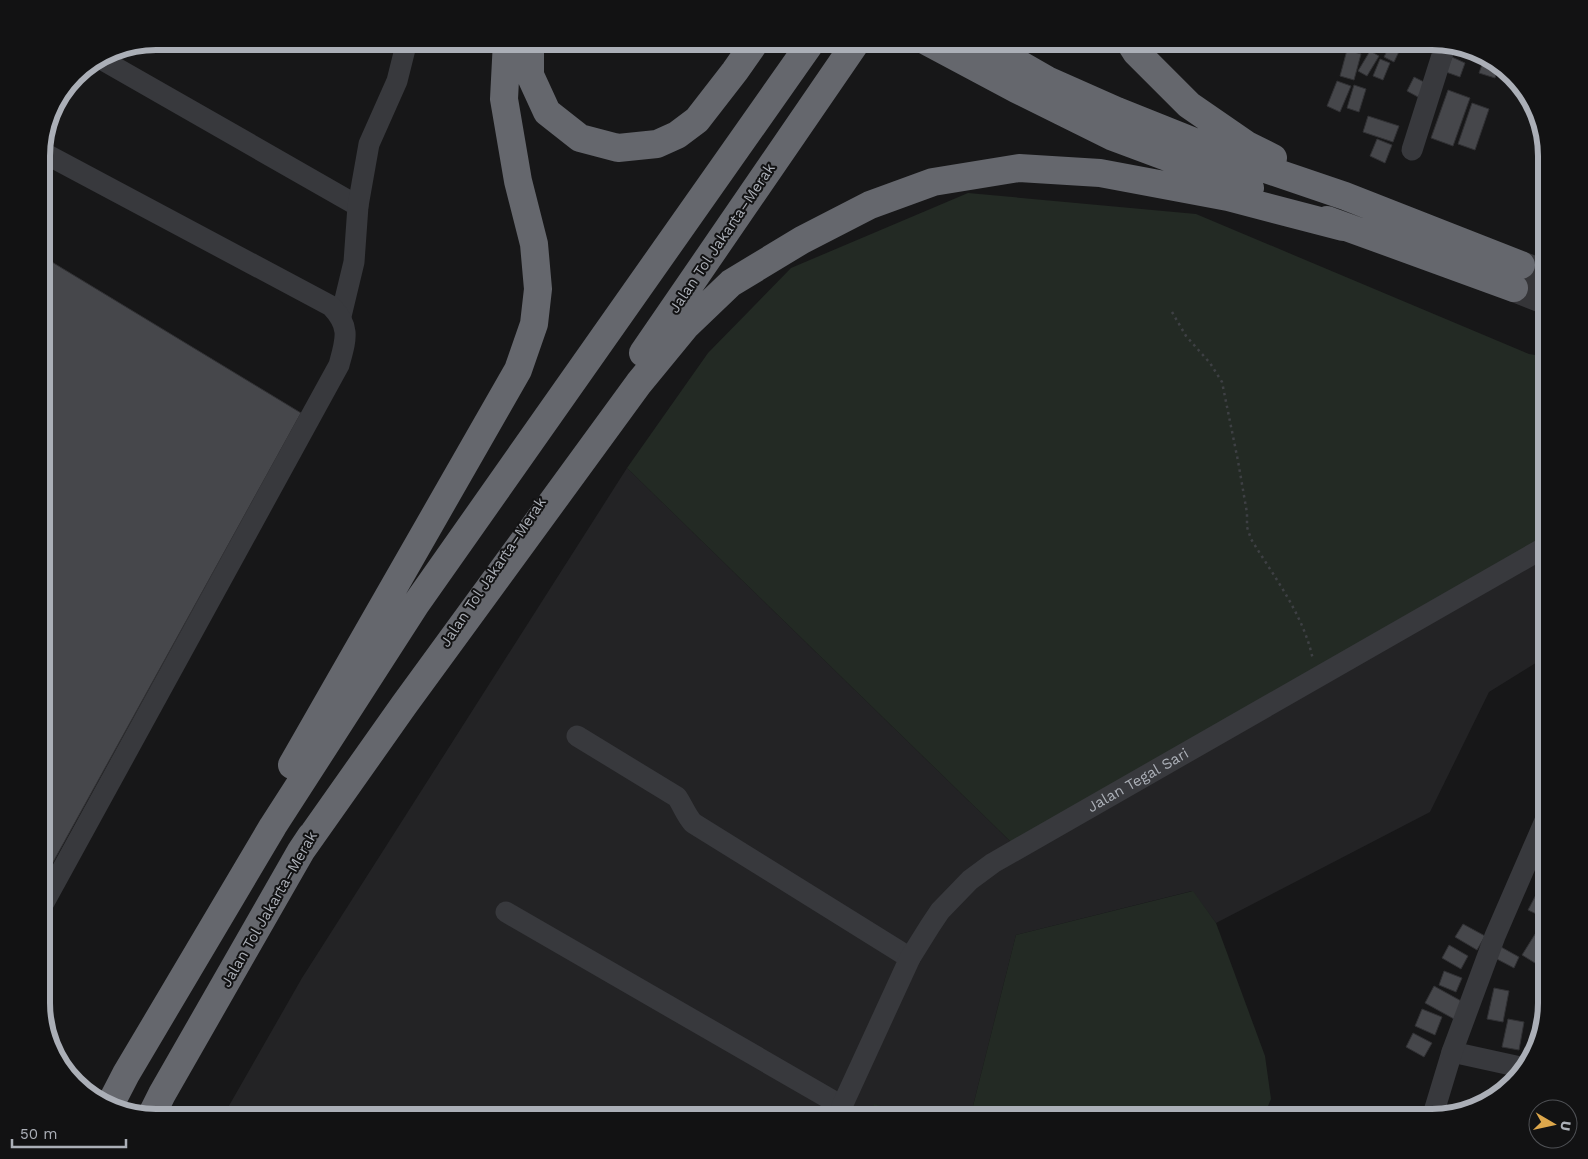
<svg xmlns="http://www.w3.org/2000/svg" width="1588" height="1159" font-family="'Work Sans',sans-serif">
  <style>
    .built { fill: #232325 }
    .green { fill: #232a24 }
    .building { fill: #46474b; stroke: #313134 }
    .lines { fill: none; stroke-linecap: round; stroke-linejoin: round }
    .highway-tunnel { stroke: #353538; stroke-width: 28; stroke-dasharray: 28 14; stroke-linecap: butt }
    .path { stroke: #3e4044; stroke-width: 2.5; stroke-dasharray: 2.5 4; stroke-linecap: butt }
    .minor { stroke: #38393d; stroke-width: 21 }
    .highway { stroke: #65676d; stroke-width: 28 }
    .labels { text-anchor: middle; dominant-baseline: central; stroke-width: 4; stroke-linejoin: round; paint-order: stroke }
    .street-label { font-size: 15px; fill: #abafb7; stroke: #121213 }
    .rim { fill: none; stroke: #abafb7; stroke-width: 6 }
  </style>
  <rect width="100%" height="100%" fill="#171718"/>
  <!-- built -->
  <path class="built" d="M627,468L1011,842L1547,536V656L1489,692L1430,812L1216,923L1192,891L1016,935L970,1118H920L874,1105L867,1118H222L302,978Z"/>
  <!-- green -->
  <path class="green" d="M968,193L1196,214L1529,354L1547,357V536L1011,842L627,468L708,353L791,268Z
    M1193,891L1216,923L1265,1056L1271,1099L1263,1118H970L1016,935Z
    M874,1104L920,1118H867Z"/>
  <!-- building -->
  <path class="building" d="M1392,41H1399L1403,43L1394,62L1384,57Z
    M1347,50L1361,54L1354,80L1340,76Z
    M1370,51L1379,56L1367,76L1358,71Z
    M1452,57L1465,63L1460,77L1446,72Z
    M1380,59L1390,63L1383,80L1373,76Z
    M1484,59L1499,64L1495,78L1479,73Z
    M1414,77L1426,83L1418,97L1407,91Z
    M1337,81L1351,86L1340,112L1327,106Z
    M1354,85L1366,89L1359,112L1347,108Z
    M1448,90L1470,98L1453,146L1431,138Z
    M1472,103L1489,109L1475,150L1458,144Z
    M1368,116L1399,126L1393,142L1363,132Z
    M1377,139L1392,145L1385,163L1370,156Z
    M42,256L301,413L41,884Z
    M1538,891L1547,896V919L1528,910Z
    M1463,924L1485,936L1477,950L1455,937Z
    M1537,931L1547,937V945L1535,963L1522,955Z
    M1449,945L1468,956L1461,969L1442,958Z
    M1501,947L1519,957L1514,968L1495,958Z
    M1444,971L1462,978L1456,992L1439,985Z
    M1434,986L1463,1002L1454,1019L1425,1003Z
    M1494,988L1509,991L1503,1022L1487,1019Z
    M1547,991V1003L1544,1012L1538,1009Z
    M1422,1009L1442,1017L1435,1035L1415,1026Z
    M1508,1019L1524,1022L1519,1050L1502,1047Z
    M1413,1033L1432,1043L1424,1057L1406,1047Z
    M1374,1113L1391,1118H1373Z"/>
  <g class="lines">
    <!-- highway-tunnel -->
    <path class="highway-tunnel" d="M1521,265L1547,275
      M1514,288L1547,301"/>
    <!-- path -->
    <path class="path" d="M1172,312L1186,336L1210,363L1222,382L1238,461L1247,513V527L1251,539C1274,577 1304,615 1313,660"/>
    <!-- minor -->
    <g class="minor">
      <path d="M99,58L358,206"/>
      <path d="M1412,150L1445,46"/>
      <path d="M341,316L354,262L358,206L369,144L397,81L407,41"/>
      <path d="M577,736L677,797C683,806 686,815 693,823L910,958"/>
      <path d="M41,908L339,365C346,339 351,327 331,306L42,152"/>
      <path d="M506,912L842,1106"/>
      <path d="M1452,1052L1525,1068"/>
      <path id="s1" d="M838,1118L842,1106L910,958L930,926L940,911L970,880L993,863L1547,546"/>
      <path d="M1432,1118L1452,1052L1495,936L1547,816"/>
    </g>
    <!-- highway -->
    <path class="highway" d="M530,41V75L547,112L580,138L618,148L657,144L677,135L697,120L735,71L756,41
      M926,41L1016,89L1113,137L1250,188
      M979,41L1047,80L1117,111L1242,161L1345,196L1521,265
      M1129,41L1136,52L1189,105L1247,145L1273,158
      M1327,220L1514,288
      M643,353L857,41
      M292,765L518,370L534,324L538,289L534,244L518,181L504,99L507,41
      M301,851L404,705L639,383L685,327L731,283L802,240L870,205L933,182L1019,168L1100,173L1228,197L1343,227
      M111,1103L126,1074L273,826L416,604L812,41
      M151,1116L162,1094L301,851L311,836"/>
  </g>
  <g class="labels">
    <!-- street labels -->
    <g class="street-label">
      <text transform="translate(722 238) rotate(-56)">Jalan Tol Jakarta–Merak</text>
      <text transform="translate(493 572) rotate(-56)">Jalan Tol Jakarta–Merak</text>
      <text stroke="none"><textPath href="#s1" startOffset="470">Jalan Tegal Sari</textPath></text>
      <text transform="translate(269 909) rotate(-60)">Jalan Tol Jakarta–Merak</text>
    </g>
  </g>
  <!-- crop -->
  <path d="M0 0H1588V1159H0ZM156 50H1432A106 106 0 0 1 1538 156V1003A106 106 0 0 1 1432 1109H156A106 106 0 0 1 50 1003V156A106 106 0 0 1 156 50Z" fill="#121213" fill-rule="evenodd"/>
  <path class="rim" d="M156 50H1432A106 106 0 0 1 1538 156V1003A106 106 0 0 1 1432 1109H156A106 106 0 0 1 50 1003V156A106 106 0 0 1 156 50Z"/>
  <!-- north arrow -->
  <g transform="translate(1553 1124) rotate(99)"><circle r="24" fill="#121213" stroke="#4f5155"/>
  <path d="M0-4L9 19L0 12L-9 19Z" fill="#dda74b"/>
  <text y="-8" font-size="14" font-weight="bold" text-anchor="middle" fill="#abafb7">U</text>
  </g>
  <!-- scale -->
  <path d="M12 1139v8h114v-8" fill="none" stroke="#abafb7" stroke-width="2.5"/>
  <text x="20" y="1139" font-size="15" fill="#abafb7" stroke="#121213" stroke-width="4" paint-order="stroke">50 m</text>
</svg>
